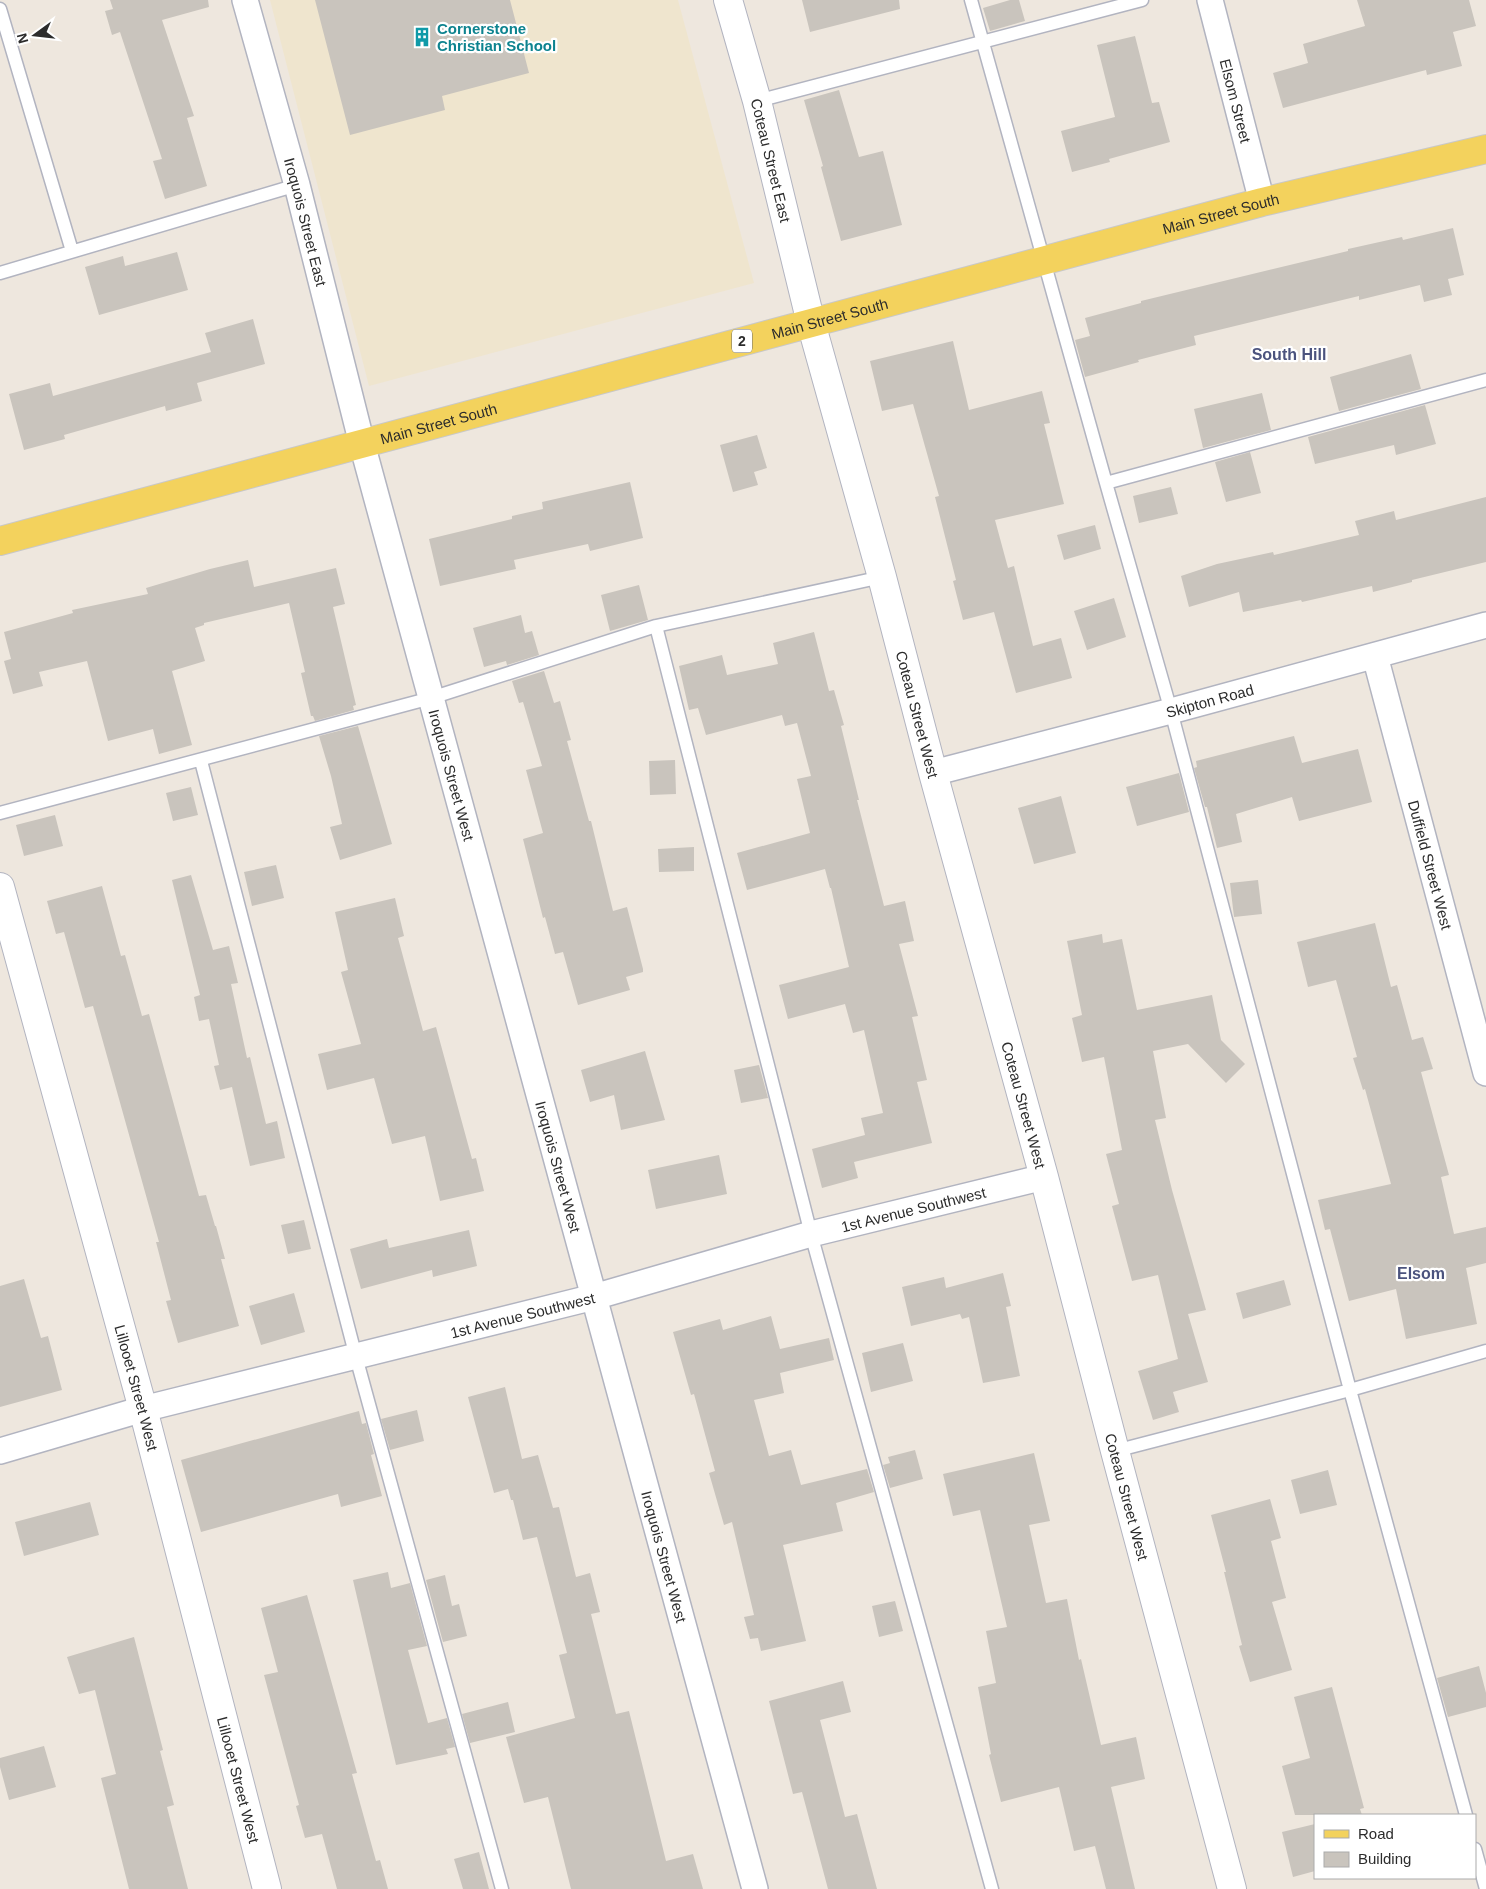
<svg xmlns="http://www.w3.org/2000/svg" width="1486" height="1889" font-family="Helvetica,sans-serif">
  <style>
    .education { fill: #efe5ce }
    .building { fill: #c9c4bd }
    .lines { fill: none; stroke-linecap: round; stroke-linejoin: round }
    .service-casing { stroke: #b2b4c0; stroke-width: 15 }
    .minor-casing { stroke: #b2b4c0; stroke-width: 28 }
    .tertiary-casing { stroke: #b2b4c0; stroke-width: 30 }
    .primary-casing { stroke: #c8c8c8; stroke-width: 30 }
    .service { stroke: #fff; stroke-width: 12 }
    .minor { stroke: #fff; stroke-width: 25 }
    .tertiary { stroke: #fff; stroke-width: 28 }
    .primary { stroke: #f3d25d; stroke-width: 28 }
    .labels { text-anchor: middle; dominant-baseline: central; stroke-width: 4.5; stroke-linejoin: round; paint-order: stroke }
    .shield { fill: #fff; stroke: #6b6b6b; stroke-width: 1 }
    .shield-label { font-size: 14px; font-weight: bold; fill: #2c2c2c }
    .culture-label { font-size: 15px; font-weight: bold; fill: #0d838f; stroke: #fff; text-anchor: start }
    .street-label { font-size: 15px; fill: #2c2c2c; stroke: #fff }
    .neighbourhood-label { font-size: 16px; font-weight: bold; fill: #4b537e; stroke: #fff }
  </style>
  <rect width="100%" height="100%" fill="#eee7de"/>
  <!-- education -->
  <path class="education" d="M270,0H678L754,283L369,386Z"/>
  <!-- building -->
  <path class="building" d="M110,0H208L209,7L162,20L194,116L187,118L207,186L165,199L153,161L162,159L120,32L112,35L105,11L113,9Z
    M315,0H510L529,73L442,96L445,110L350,135Z
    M802,0H899L900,9L810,32Z
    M1010,0H1019L1025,21L990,31L983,8Z
    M1357,0H1469L1476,26L1453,32L1462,66L1427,75L1426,70L1283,108L1273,73L1308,63L1303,44L1365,26Z
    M1135,36L1152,103L1159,102L1170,142L1109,159L1110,162L1072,172L1061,131L1115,117L1097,45Z
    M839,90L859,157L883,151L902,225L841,241L821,167L823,166L804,100Z
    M1453,228L1464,275L1448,279L1452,295L1424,302L1420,285L1359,300V296L1194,336L1196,345L1138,360L1139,362L1085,377L1075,340L1090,336L1085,318L1141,303V301L1348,251V249L1402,237L1403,240Z
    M177,252L188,290L99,315L85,267L123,256L125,266Z
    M253,319L265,364L197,383L202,401L166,411L165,406L64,435L65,439L24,450L9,394L50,383L53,396L211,352L205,333Z
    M953,341L969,410L1042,391L1050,423L1044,424L1064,504L995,520L1008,568L1014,566L1033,646L1061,638L1072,678L1016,693L994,612L963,620L953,581L956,580L935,497L939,496L913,404L882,411L870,361Z
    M1411,354L1421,389L1339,411L1330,377Z
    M1262,393L1271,430L1203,448L1194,409Z
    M1425,405L1436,444L1396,455L1394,445L1315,464L1308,437Z
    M757,435L767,468L754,472L758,485L733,492L720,445Z
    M1250,452L1261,493L1226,502L1215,462Z
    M630,482L643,538L590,551L588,544L514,560L516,569L440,586L429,539L512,519V516L543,509L542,502Z
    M1171,487L1178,514L1139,523L1133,496Z
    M1486,497V562L1412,580V582L1373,592L1372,586L1302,602L1301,600L1243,612L1239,592L1189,607L1181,576L1217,564L1273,552L1274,555L1359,535L1355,521L1394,511L1396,520Z
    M1095,525L1101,549L1064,560L1057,535Z
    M248,560L254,587L336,568L345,604L333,607L356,705L353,706L354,710L315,721L313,716H311L301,673L305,672L289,603L204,623V625L195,628L205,661L172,671L192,745L159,754L153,729L108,741L87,661L39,672L43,686L13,694L4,661L11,659L4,632L73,613L72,610L148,594L146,588L210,569Z
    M639,585L648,620L610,631L601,595Z
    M1114,598L1126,637L1087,650L1074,611Z
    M521,615L525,633L532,631L539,655L507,665L506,661L484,667L473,628Z
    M814,632L829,691L834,690L844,725L841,726L859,800H857L884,906L905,901L914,941L899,944L918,1016L912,1017L927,1080L917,1082L932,1143L854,1162L858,1178L822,1188L812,1149L865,1135L861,1118L883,1113L864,1030L853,1033L845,1004L788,1019L779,985L849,967L831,888H830L825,869L747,890L737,853L810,833L797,779L811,776L797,723L785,726L782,715L706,735L698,708L689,710L679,666L722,655L727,675L778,664L773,643Z
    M544,671L554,703L560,701L571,740L567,741L589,821H591L613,911L627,907L643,969V972L626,977L630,990L578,1005L563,952L555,954L545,917L543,918L523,839L543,833L526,770L542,766L523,702L519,703L512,681Z
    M358,726L392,844L340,860L330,827L342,824L331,776L319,736Z
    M1294,736L1302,763L1358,749L1372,802L1299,821L1292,797L1236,814L1242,842L1217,848L1207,807H1205L1194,768L1197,767L1196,761Z
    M675,760L676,794L650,795L649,761Z
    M1179,773L1189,812L1137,826L1126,787Z
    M191,787L198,815L173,821L166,793Z
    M1061,796L1076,853L1034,864L1018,808Z
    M55,815L63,846L24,856L16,825Z
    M694,847V871L659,872L658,849Z
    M276,865L284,898L252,906L244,872Z
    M191,875L213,950L229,946L238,983L231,984L247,1058L250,1057L266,1124L277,1121L285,1158L250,1166L232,1087L220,1090L214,1066L219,1065L209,1019L199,1021L194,997L200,995L172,880Z
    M1258,880L1262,914L1234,917L1230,883Z
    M102,886L121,956L125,955L142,1016L149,1014L199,1196L206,1195L215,1226H216L225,1259H221L239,1326L178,1343L166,1301L171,1300L156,1242H159L93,1006L85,1008L64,932L56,934L47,901Z
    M395,898L404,936L398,938L423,1031L436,1027L472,1159L476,1158L484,1191L440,1201L425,1136L392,1144L374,1078L327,1090L318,1054L361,1044L341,972L348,970L335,912Z
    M1375,923L1391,987L1397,985L1412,1040L1423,1037L1433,1069L1421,1072L1449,1175L1441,1177L1454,1234L1486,1227V1263L1466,1268L1477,1324L1406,1339L1396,1289L1349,1301L1330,1229L1325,1230L1318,1200L1391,1184L1365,1089L1363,1090L1353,1058L1357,1057L1336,980L1308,987L1297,942Z
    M1102,934L1103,943L1122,939L1137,1010L1212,995L1221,1040L1245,1064L1226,1083L1188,1044L1153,1051L1166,1118L1155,1120L1172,1190L1206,1310L1188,1314L1208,1382L1173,1392L1179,1412L1153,1420L1138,1371L1178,1359L1158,1275L1132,1281L1112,1206L1119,1204L1106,1154L1122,1150L1104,1057L1082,1062L1072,1018L1082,1015L1067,941Z
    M645,1051L665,1120L621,1130L614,1095L590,1102L581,1070Z
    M759,1065L768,1098L741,1103L734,1070Z
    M719,1155L727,1194L656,1209L648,1170Z
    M304,1220L311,1249L288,1254L281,1225Z
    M469,1230L477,1266L433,1277L432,1270L361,1289L350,1249L387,1239L389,1248Z
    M1003,1273L1011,1306L1006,1307L1020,1376L983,1383L969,1317L962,1319L960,1314L911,1326L902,1287L944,1277L946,1288Z
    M24,1279L41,1338L48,1336L62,1390L0,1407V1286Z
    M1284,1280L1291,1305L1243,1319L1236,1293Z
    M294,1293L305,1332L261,1345L249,1306Z
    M771,1316L780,1349L829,1338L834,1360L780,1373L784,1393L754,1400L769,1456L791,1450L801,1485L867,1469L874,1492L836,1503L843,1531L783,1545L806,1641L761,1651L758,1638L750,1639L744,1617L754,1615L732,1522L724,1525L709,1473L715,1471L694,1394L691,1395L673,1332L720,1319L723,1330Z
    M903,1343L913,1381L871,1392L862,1353Z
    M505,1387L522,1459L538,1455L553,1508L559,1507L576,1577L590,1573L600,1612L591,1614L616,1714L629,1711L666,1861L693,1854L703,1889H571L548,1797L524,1803L506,1737L575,1718L559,1655L567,1653L537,1537L523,1540L513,1500H511L508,1489L494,1493L468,1397Z
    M417,1410L424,1441L390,1450L381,1419Z
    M359,1411L362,1424L366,1423L374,1454L371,1455L382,1496L341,1507L338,1494L201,1532L181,1460Z
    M915,1450L923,1479L890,1488L883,1465L890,1463L888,1457Z
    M1034,1453L1050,1521L1029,1525L1046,1603L1067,1599L1079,1660L1081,1659L1101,1745L1136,1737L1145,1779L1111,1787L1135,1889H1106L1095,1846L1074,1851L1059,1787L1001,1802L989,1755L991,1754L978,1687L996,1683L986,1631L1007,1627L980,1510L953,1516L943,1474Z
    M1328,1470L1337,1505L1300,1514L1291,1480Z
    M1270,1499L1281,1538L1271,1541L1286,1598L1272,1602L1292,1670L1250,1682L1239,1646L1242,1645L1224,1572H1226L1211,1515Z
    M90,1502L99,1535L24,1556L15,1522Z
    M388,1572L391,1588L410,1583L427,1646L408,1650L428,1723L447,1718L455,1747L446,1749L448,1754L396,1765L353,1580Z
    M445,1575L452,1606L459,1604L467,1636L443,1642L426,1580Z
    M307,1595L357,1773L352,1774L376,1861L380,1860L388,1889H337L322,1834L305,1838L296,1806L299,1805L264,1675L278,1672L261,1608Z
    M895,1601L903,1631L879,1637L872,1606Z
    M134,1637L163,1750L160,1751L174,1805L167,1807L188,1889H129L101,1778L116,1774L95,1690L79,1694L67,1657Z
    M1479,1666L1486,1693V1707L1448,1717L1437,1678Z
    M843,1681L851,1712L820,1720L845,1817L857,1814L877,1889H828L802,1792L793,1794L769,1701Z
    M1332,1687L1364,1808L1360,1809L1362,1815H1295L1282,1766L1310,1758L1294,1697Z
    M508,1702L515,1732L470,1743L462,1714Z
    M44,1746L56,1787L9,1800L0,1767V1758Z
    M1315,1824V1871L1293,1877L1282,1832Z
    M479,1852L489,1889H463L454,1859Z"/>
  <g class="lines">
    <defs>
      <path id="service" d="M971,0L1106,483L1171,711L1350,1390L1466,1815
        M0,9L72,251
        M757,101L1142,0
        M0,273L297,185
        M1106,483L1486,380
        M656,626L811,1234L992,1889
        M201,761L356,1357L502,1889
        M0,813L431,698L656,626L882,577
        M1115,1451L1350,1390L1486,1351
        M1475,1849L1486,1889"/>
      <g id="minor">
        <path id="s1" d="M245,0L297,185L362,444L755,1889"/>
        <path id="s2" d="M1210,0L1262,202"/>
        <path id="s3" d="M1375,656L1486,1073"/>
        <path id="s4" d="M933,773L1171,711L1486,625"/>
        <path id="s5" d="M0,1451L143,1409L594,1297L811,1234L1044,1177"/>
      </g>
      <g id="tertiary">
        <path id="s6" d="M728,0L757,101L811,323L882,577L933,773L1044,1177L1115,1451L1232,1889"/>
        <path id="s7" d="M0,887L143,1409L267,1889"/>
      </g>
      <g id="primary">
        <path id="s8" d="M0,541L1262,202L1486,149"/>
      </g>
    </defs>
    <!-- service casing -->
    <use href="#service" class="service-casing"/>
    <!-- minor casing -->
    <use href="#minor" class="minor-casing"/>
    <!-- tertiary casing -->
    <use href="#tertiary" class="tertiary-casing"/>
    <!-- primary casing -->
    <use href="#primary" class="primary-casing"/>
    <!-- service -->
    <use href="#service" class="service"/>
    <!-- minor -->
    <use href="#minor" class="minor"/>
    <!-- tertiary -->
    <use href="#tertiary" class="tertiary"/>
    <!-- primary -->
    <use href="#primary" class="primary"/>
  </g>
  <!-- icons -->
  <defs>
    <symbol id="building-bare" viewBox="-9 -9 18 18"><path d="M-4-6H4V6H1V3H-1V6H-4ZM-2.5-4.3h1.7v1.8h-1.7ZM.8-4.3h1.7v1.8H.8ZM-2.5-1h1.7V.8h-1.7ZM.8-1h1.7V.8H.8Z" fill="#0f9aa8" stroke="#fff" stroke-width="2.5" paint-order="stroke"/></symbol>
  </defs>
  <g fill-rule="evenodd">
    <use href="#building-bare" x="408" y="23" width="28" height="28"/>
  </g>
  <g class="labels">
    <!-- shield labels -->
    <rect class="shield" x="732" y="329.5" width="20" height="23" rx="4"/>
    <g class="shield-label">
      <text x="742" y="341">2</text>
    </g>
    <!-- culture labels -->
    <g class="culture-label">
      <text x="437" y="28">Cornerstone<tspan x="437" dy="17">Christian School</tspan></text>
    </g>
    <!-- street labels -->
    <g class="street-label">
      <text stroke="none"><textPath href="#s2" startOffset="104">Elsom Street</textPath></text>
      <text stroke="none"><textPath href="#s6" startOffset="166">Coteau Street East</textPath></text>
      <text stroke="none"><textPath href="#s8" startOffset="1264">Main Street South</textPath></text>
      <text stroke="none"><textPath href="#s1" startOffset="230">Iroquois Street East</textPath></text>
      <text stroke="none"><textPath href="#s8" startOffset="859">Main Street South</textPath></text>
      <text stroke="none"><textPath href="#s8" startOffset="454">Main Street South</textPath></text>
      <text stroke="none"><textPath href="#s4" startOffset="286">Skipton Road</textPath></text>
      <text stroke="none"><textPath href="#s6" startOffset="739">Coteau Street West</textPath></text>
      <text stroke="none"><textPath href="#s1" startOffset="802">Iroquois Street West</textPath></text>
      <text stroke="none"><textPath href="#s3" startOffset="216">Duffield Street West</textPath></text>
      <text stroke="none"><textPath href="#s6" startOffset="1144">Coteau Street West</textPath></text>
      <text stroke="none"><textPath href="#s1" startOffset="1208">Iroquois Street West</textPath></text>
      <text stroke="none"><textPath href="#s5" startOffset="945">1st Avenue Southwest</textPath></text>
      <text stroke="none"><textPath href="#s5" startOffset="540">1st Avenue Southwest</textPath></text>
      <text stroke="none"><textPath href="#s7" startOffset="519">Lillooet Street West</textPath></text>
      <text stroke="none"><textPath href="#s6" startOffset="1549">Coteau Street West</textPath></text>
      <text stroke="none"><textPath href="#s1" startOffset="1612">Iroquois Street West</textPath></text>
      <text stroke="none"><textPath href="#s7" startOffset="924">Lillooet Street West</textPath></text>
    </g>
    <!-- neighbourhood labels -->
    <g class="neighbourhood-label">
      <text x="1289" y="354">South Hill</text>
      <text x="1421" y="1273">Elsom</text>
    </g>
  </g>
  <!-- legend -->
  <rect x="1314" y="1814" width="162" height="65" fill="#ffffff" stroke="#ababab"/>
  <rect x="1324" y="1830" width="25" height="8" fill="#f3d25d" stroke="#ababab"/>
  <text x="1358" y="1839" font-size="15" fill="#2c2c2c">Road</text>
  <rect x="1324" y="1852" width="25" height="15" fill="#c9c4bd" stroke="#ababab"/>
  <text x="1358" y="1864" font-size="15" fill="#2c2c2c">Building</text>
  <!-- north arrow -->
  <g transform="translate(35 35) rotate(255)" stroke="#ffffff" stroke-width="4" paint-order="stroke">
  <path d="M0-4L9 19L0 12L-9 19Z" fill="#2c2c2c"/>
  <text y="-8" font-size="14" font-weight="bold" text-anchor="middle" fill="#2c2c2c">N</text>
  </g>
</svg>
